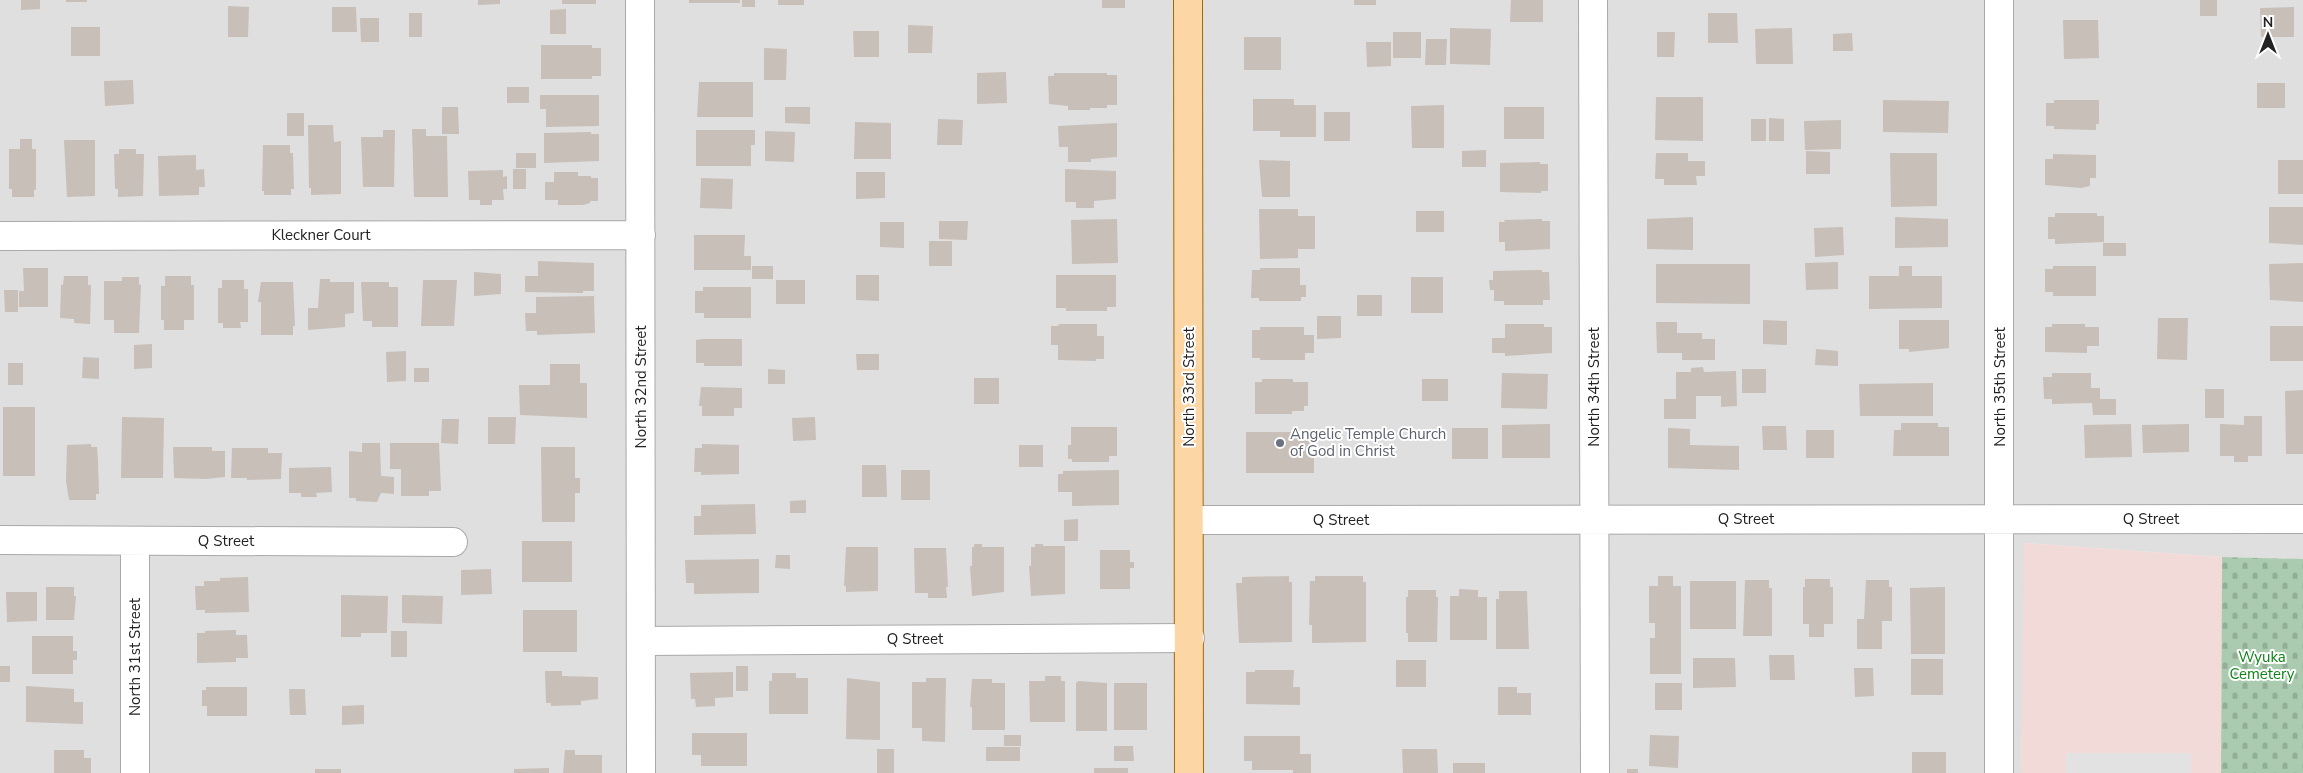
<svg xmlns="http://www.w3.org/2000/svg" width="2303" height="773" font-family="'Nunito Sans',sans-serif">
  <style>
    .residential { fill: #e0dfdf }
    .commercial { fill: #f2dad9 }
    .cemetery { fill: url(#cemetery-stones) }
    .parking { fill: #e2e2e2 }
    .building { fill: #c7bfb8 }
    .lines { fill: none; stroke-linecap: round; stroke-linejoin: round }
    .minor-casing { stroke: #a9a9a9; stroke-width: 30 }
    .major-casing { stroke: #a06b00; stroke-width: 30 }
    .minor { stroke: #fff; stroke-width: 28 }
    .major { stroke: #fcd6a4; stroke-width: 28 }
    .worship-dot { fill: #6b7280; stroke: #fff; stroke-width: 2 }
    .labels { text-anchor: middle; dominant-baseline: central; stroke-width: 4; stroke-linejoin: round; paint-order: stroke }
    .street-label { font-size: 15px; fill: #222; stroke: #fff }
    .worship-label { font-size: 15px; fill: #5b616d; stroke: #fff; text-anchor: start }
    .park-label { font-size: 15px; fill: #0c8416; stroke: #fff }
  </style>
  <defs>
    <pattern id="cemetery-stones" width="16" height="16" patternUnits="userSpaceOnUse" patternTransform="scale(1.25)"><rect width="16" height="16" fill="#aacbaf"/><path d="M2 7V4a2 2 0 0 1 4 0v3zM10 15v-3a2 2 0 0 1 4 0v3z" fill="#92ae96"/></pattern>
  </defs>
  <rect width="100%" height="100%" fill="#f2efe9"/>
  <!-- residential -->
  <path class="residential" d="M0,0H2303V559L2222,557L2025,543L2021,773H0Z"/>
  <!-- commercial -->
  <path class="commercial" d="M2024,543L2222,557L2221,773H2021Z"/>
  <!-- cemetery -->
  <path class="cemetery" d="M2222,557L2303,559V773H2221Z"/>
  <!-- parking -->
  <path class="parking" d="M2066,753H2191V773H2066Z"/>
  <!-- building -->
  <path class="building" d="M21,0H40V9L21,10Z
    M66,0H87V2H66Z
    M478,0H500V4L478,5Z
    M562,0H596V4H562Z
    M689,0H740V3H689Z
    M742,0H755V7H742Z
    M778,0H804V5H778Z
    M1102,0H1125V8H1102Z
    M1354,0H1376V5H1354Z
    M1511,0H1543V22H1510Z
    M2200,0H2217V16H2200Z
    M228,6L249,7L248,37H228Z
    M332,7H356L357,32H332Z
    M2294,7V37H2261L2260,8Z
    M566,9V34H550V10Z
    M409,13H422V37H409Z
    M1708,13H1737L1738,43H1708Z
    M360,18H379V42H361Z
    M2063,20H2098L2099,58L2064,59Z
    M908,25L933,26L932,53H908Z
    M71,27H100V56H71Z
    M1450,28L1491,29L1490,65L1450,64Z
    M1792,28L1793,64H1756L1755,29Z
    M853,31H879V57H854Z
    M1393,32H1421V58H1393Z
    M1657,32H1675L1674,57H1657Z
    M1852,33L1853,51H1833V34Z
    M1244,37H1281V70H1244Z
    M1426,39H1447L1446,65H1425Z
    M1366,42H1391V66L1367,67Z
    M541,45H592V48H601V76H592V79H541Z
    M764,48L787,49L786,80H764Z
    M1006,72L1007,103L977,104V73Z
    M1054,73H1107V75H1117V105H1107V108H1090V110H1068V106L1049,104L1048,76H1054Z
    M133,80L134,104L105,106L104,81Z
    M699,82H753V117H697Z
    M2257,83H2285V108H2257Z
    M507,87H529V103H507Z
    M540,95H599V126L546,127V109H540Z
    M1656,97H1703V141L1655,140Z
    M1253,99H1294V105H1316V137H1280V131H1253Z
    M1883,100L1949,101L1948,133L1883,132Z
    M2054,100H2099V124H2096V130L2054,129V126H2046V103H2054Z
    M1444,105V148H1412L1411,106Z
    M442,107H458L459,134H442Z
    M785,107H810V124L785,123Z
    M1504,107H1544V139H1504Z
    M1324,112H1350V141H1324Z
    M287,113H304V136H287Z
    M1769,118L1784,119V141H1769Z
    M938,119L963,120L962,145H937Z
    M1751,119H1766V141H1751Z
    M1841,120V149L1805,150L1804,121Z
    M855,122L891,123V159H854Z
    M1117,123V157L1091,159V162H1068V147H1059L1058,126Z
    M308,125H333L334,142L341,141V194L311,195V188H309Z
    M412,129H426V136H447L448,197H414Z
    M383,130H395L394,187H363L361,137H383Z
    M696,130H755V145H751V166H696Z
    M765,131L795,132L794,162L765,161Z
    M591,132V134H599V161L544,163V133Z
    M20,139H32V149H36V190H34V197H12V189H9V149H20Z
    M64,140H95V196L67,197Z
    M263,145H290V153H293L294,189H291V195H264V191H262Z
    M119,149H136V154H144L143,196L118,197V189H115L114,154H119Z
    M1486,150V167H1462V151Z
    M1806,151L1830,152V174H1806Z
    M516,153H536V168H516Z
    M1656,153H1688V161H1705V176H1696L1697,185H1664V179H1655Z
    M1890,153H1937V206L1891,207Z
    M2053,154L2096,155V178H2090V186L2081,188L2045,185V159H2053Z
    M196,155V170L204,169L205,187H199V195L159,196L158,156Z
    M1259,160L1290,161V197H1262Z
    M2278,160H2303V194H2278Z
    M1540,162V164H1548V191H1541V193L1500,192V163Z
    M513,169H526V189H513Z
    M1065,169L1116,171V199L1094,201V208H1076V202H1065Z
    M503,170V177L507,176V189H503L504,200H492V205H480V200H469L468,171Z
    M554,172H578V176H591V178H598V201H590V203L583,205H558V200H545V182H554Z
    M856,172H885V198L856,199Z
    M701,178L733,179L732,209L700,208Z
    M2269,207H2303V245L2269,243Z
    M1259,209H1298V216H1315V249H1298V258L1260,259Z
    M1416,211H1444V232H1416Z
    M2055,213H2097V216H2104V242L2055,244V239H2048V217H2055Z
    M1693,217V250L1647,249V219Z
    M1895,217L1948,219V247L1895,248Z
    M1117,219L1118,263L1072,264L1071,220Z
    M1542,219V221H1550V249L1505,251V242H1499V222H1505L1504,220Z
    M939,221H968L967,240L939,239Z
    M880,222H904V248L880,247Z
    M1843,227L1844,255L1815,257L1814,228Z
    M694,235H745L744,256H751V270H694Z
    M929,241H952V266H929Z
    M2103,243H2126V256H2103Z
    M538,261L594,263V291H583V293L525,292V276H538Z
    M1838,262V289L1806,290L1805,263Z
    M2303,263V302L2270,300L2269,264Z
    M1656,264H1750V304L1656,303Z
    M752,266H773V279H752Z
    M1899,266H1912V276H1942V308L1869,309V276H1899Z
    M2053,266H2096V296H2053V292H2045V269H2053Z
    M23,268H48V307H19V291H24Z
    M1260,268H1300V285H1306V297H1301V301H1259V298H1251L1252,270H1260Z
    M1542,270V272H1549L1550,300H1543V305H1504V301H1494V290H1490L1489,280H1493V271Z
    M474,272L501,274V294L474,296Z
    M856,275H879V301L856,300Z
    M1056,275H1116V307H1107V311H1066V308H1056Z
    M64,276H88V285H91L90,324L74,323V319L60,318L61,285H63Z
    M165,276H191V285H194V320H184V330H164V320H161V286H165Z
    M122,277H139V284L141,285L139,333H114V320H104V281H122Z
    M1411,277H1443V313H1411Z
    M320,279H330V282H354V313L345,314V327L308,330V308H318Z
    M222,280H244V289H248V322H240L241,328H223V323H218V288H222Z
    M423,280H457L454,326H421Z
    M776,280H805V304H776Z
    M261,282H293L295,326H293V335H261V302H258Z
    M361,282H389V287H398V327H372V321H363Z
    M703,287H751V318H704V313H695V291H703Z
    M4,290H18V312H5Z
    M1357,295H1382V316H1357Z
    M594,296L595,333L537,335V331H526L525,313H536V297Z
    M1317,316H1341V338L1317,339Z
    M2158,318H2188L2187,360L2157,359Z
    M1763,320L1787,321V345L1763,344Z
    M1899,320H1949V348L1909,352V349H1899Z
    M1656,322H1677V333H1702V339H1715V360H1682V353H1657Z
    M1059,324H1097V336H1104V359H1096V361L1058,360V345H1051V326H1058Z
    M1505,324H1544V327H1552V353L1505,356V353H1492V338H1505Z
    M2052,324H2085V327H2099V346H2087V353L2045,352V327H2052Z
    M2270,326H2303V361H2270Z
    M1260,327H1304V335H1314V353H1305V360H1260V358H1252V330H1260Z
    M703,339H742V366H704V363H696V340Z
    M152,344V368L134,369V345Z
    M1816,349L1838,351V366L1815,365Z
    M406,351V381L387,382L386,352Z
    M856,354H879V370H857Z
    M83,357L99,358V379L82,378Z
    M8,363H23V385H8Z
    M550,364H580V383H587V418L520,415L519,385H550Z
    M1703,367L1704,372L1736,371L1737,406L1721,407V396H1696V419H1664V399H1676V372H1691V368Z
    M414,368H429V382H414Z
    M768,369L785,370V384H768Z
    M1742,369H1766V393H1742Z
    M1502,373L1548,374L1547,409L1501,408Z
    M2052,373H2091V388H2100V399H2116V415H2093L2092,403L2052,404V399H2044L2043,377H2052Z
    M974,378H999V404H974Z
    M1262,379H1293V382H1308V406H1304V411H1292V414H1255V382H1262Z
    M1422,379H1448V401H1422Z
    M1933,383V416H1860L1859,384Z
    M701,387L742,388V408H734V416H702V406H699Z
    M2205,389H2224V418H2205Z
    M2303,390V454H2286L2285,391Z
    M3,407H35V476H3Z
    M2244,416H2262V456H2248V462H2234V456H2220V424L2244,425Z
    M122,417L164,418L163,478H121Z
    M488,417H516L515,444H488Z
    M815,417L816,440L793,441L792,418Z
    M442,419H459L458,444L441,443Z
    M1901,423H1938V427H1949V456H1893L1894,430H1901Z
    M1550,424V458H1502V425Z
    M2131,424L2132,457L2085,458L2084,425Z
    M2189,424V452L2143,453L2142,425Z
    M1762,426H1786L1787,450H1763Z
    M1071,427H1117V456H1109V462H1072V459H1068V445H1071Z
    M1452,428H1488V459H1452Z
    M1668,428L1690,429V445L1739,446V470L1668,468Z
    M1806,430H1834V458H1806Z
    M1246,432H1314V473H1246Z
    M362,443H380L381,476L394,477V494L381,493L377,502L356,501V498H349V451L362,452Z
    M390,443H439L441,491H429V496H401V469H390Z
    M91,444V447H97L98,460L99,494H96V500H69L66,481L67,445Z
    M702,444L739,445V474L701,475V472H694L695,448H702Z
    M1019,445H1043V467H1019Z
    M173,447H212V451H225V477L206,479L174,478Z
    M541,447H575V478H580V493H575V522H542Z
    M232,448H268V453H282L281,479L247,480V478H231Z
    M862,465H886L887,497H862Z
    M331,467L332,492L316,493L317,497H301V493H289V468Z
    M901,470H930V500H901Z
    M1119,470V505L1072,506V492H1058V474H1063V471Z
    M806,500V513H790V501Z
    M755,504L756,534L694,535V516H701V505Z
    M1078,519V541H1064V520Z
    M522,541H572V582H522Z
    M974,544H982V547H1004V592L972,596L970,566H972V547H974Z
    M1035,544H1043V546H1065V594L1031,596L1029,566H1031V547H1035Z
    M846,547H878V591L846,592V586H844Z
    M914,548H946L948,587H946L947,598H928V593H915Z
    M1100,550H1130V562H1134V568H1130V589H1100Z
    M776,555H790V569L775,568Z
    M759,559V593L694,594V583H686L685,560Z
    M491,569L492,594L461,595V570Z
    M1289,576V582H1292V642L1239,643L1236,583H1242V577Z
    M1315,576H1363V582H1366V642L1312,643V625H1309L1310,581H1315Z
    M1658,576H1673V586H1681V674H1650V638H1655V623H1649V586H1658Z
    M248,577L249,612L205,613V610H196L195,586H204V581H220V578Z
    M1805,579H1830V587H1833V624H1824V637H1809V624H1803V587H1805Z
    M1745,580H1769V588H1772V636H1743Z
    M1866,580H1889V587H1892V621H1882V649H1857V619H1864Z
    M1690,581H1736V629H1690Z
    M46,587H74V596H76L74,620H46Z
    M1945,587V654H1911L1910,588Z
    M1459,589L1478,590V597H1487V640H1450V596H1459Z
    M1408,590H1436V597H1438L1437,642H1408V633H1406V597H1408Z
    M1499,591H1527L1529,649H1496V599H1499Z
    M6,592H37V621L7,622Z
    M341,595L388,596L387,633H361V637H341Z
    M402,595L443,596L442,624L402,623Z
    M523,610H577V652H523Z
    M236,630V635H247L248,658H236V662L197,663V633H205V631Z
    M391,631H407V657H391Z
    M32,636H73V651H77V660H73V674H32Z
    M1769,655H1794L1795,680H1770Z
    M1693,658H1735L1736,687L1693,688Z
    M1911,659H1943V695H1911Z
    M1396,660H1426V687H1396Z
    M0,666H10V682H0Z
    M736,666H748V691H736Z
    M1854,668H1873L1874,696L1855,697Z
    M1255,670H1294L1293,687H1300V705L1246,704V672H1255Z
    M545,671H562V676L598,677V699L581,701V705L551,706V703H546Z
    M733,672V697L715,698V706L696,707L695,699H691L690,673Z
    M772,673H796V678H808V714H769V681H772Z
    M1045,676H1061V681H1065V722H1030L1029,681H1045Z
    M847,678L880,682V740L846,739Z
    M926,678H946L945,742L922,741V728H912V682H926Z
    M972,679H992V683H1005V730H972V707H970Z
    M1078,681L1107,683V731H1076V683Z
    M1114,683H1147V730H1114Z
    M1655,683H1682V710H1655Z
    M26,686L74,689V702H83V724L26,722Z
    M206,687H247V716H207V706H202V690H206Z
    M1498,687H1517V693H1531V715H1498Z
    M289,689H305L306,715H290Z
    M364,705V724L342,725V706Z
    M692,733H747V766H701V755H692Z
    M1004,735H1021V746H1004Z
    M1650,735L1679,736L1678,768L1649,766Z
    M1244,736H1300V754H1311V773H1293V770H1252V761H1244Z
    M1114,746H1133L1134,761H1114Z
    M986,747H1020V761H986Z
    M877,749H894V773H877Z
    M1402,749H1437L1438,773H1403Z
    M54,750H84V758H91V773H54Z
    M565,750H575V755H602V773H563Z
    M1912,752H1946V773H1912Z
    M1453,763H1485V773H1453Z
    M549,768V773H514V769Z
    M1094,768H1128V773H1094Z
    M315,769H341V773H315Z
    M1627,769H1638V773H1627Z"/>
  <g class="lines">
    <defs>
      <path id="minor" d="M640,0L641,773
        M1593,0L1595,773
        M1999,0V773
        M0,236L641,235
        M1189,520L2303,519
        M0,540L453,542
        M135,541V773
        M641,641L1190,638"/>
      <path id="major" d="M1188,0L1189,773"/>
    </defs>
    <!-- minor casing -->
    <use href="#minor" class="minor-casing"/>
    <!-- major casing -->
    <use href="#major" class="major-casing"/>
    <!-- minor -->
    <use href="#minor" class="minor"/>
    <!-- major -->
    <use href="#major" class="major"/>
  </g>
  <!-- markers -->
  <circle class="worship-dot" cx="1280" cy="443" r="5"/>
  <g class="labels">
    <!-- street labels -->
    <g class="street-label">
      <text x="321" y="235">Kleckner Court</text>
      <text transform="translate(641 387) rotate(-90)">North 32nd Street</text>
      <text transform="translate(1189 387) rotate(-90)">North 33rd Street</text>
      <text transform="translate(1594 387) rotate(-90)">North 34th Street</text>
      <text transform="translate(2000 387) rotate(-90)">North 35th Street</text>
      <text x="1746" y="519">Q Street</text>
      <text x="2151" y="519">Q Street</text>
      <text x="1341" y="520">Q Street</text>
      <text x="226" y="541">Q Street</text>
      <text x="915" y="639">Q Street</text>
      <text transform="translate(135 657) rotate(-90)">North 31st Street</text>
    </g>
    <!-- worship labels -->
    <g class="worship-label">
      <text x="1290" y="434">Angelic Temple Church<tspan x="1290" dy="17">of God in Christ</tspan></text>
    </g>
    <!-- park labels -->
    <g class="park-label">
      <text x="2262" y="657">Wyuka<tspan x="2262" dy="17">Cemetery</tspan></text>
    </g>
  </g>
  <!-- north arrow -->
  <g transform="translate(2268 35)" stroke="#ffffff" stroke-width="4" paint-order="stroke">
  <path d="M0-4L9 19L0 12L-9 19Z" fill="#222222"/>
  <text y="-8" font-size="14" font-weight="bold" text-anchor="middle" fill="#222222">N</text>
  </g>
</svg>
